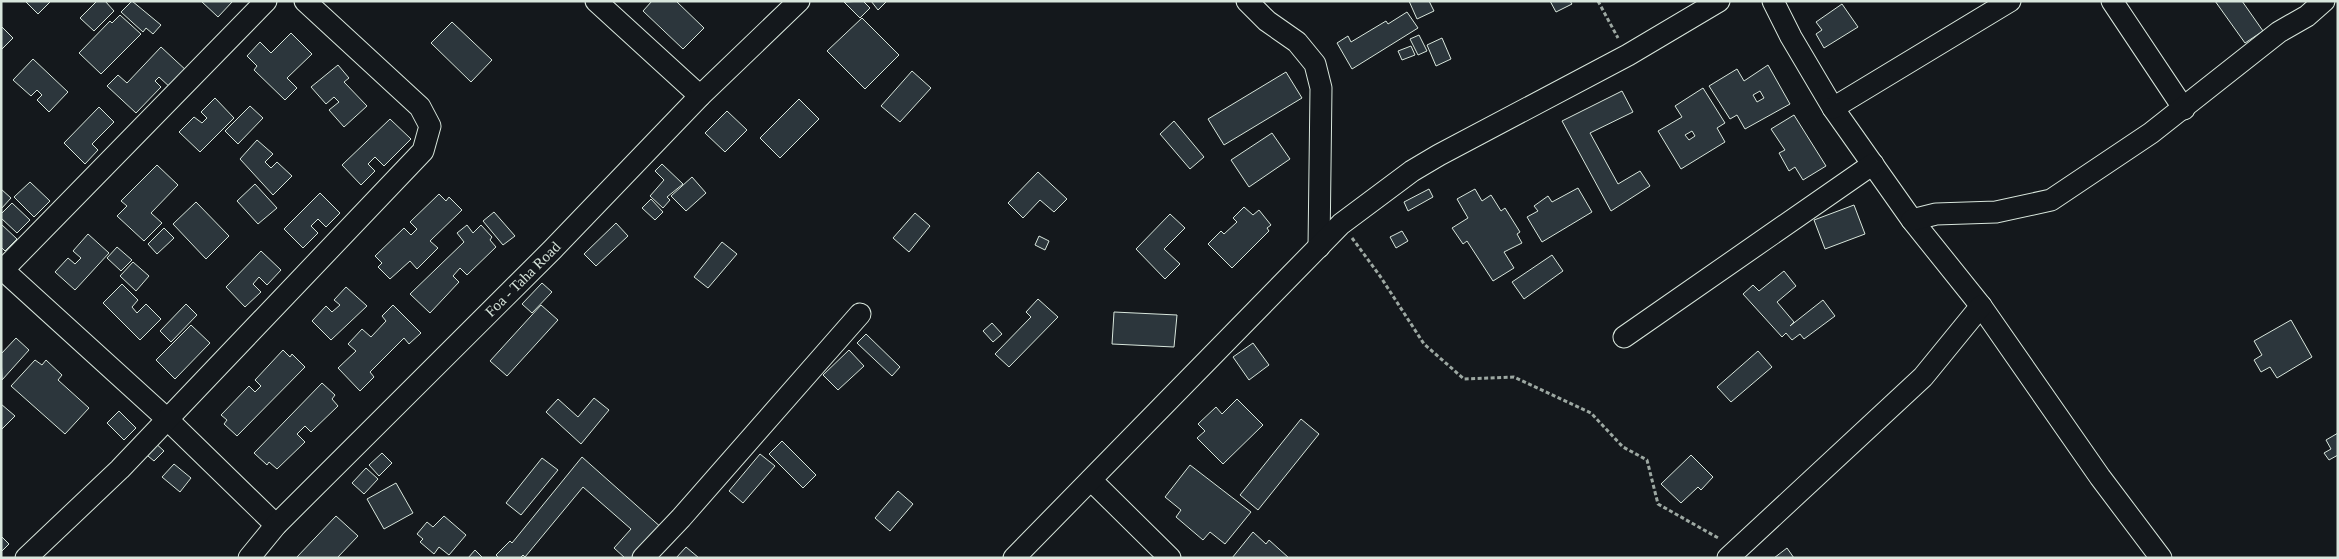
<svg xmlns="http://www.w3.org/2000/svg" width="2339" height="559" font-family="'Times New Roman',serif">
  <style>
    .building { fill: #2c363c; stroke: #d8e6dc; fill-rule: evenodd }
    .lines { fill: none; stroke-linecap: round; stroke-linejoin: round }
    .minor-casing { stroke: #d8e6dc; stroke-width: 23 }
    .path { stroke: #9da8a2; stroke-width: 3; stroke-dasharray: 4 2.5; stroke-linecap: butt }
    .minor { stroke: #14181c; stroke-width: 21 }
    .labels { text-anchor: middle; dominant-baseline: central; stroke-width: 4; stroke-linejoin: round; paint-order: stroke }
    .street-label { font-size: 15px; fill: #d8e6dc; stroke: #14181c }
  </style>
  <rect width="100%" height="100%" fill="#14181c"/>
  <!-- building -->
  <path class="building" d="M25,1H51L38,14Z
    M97,1H105L114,11L94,31L80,18Z
    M132,1L161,25L153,34L146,28L143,32L121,12Z
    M201,1H233L218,17Z
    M652,1H676L704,28L683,49L643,11Z
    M863,1L870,8L860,18L844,2Z
    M871,1H887L878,10Z
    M1409,1H1429L1434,11L1417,19Z
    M1550,1H1570L1572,4L1556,12Z
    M2215,1H2242L2263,31L2245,43Z
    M1842,4L1858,27L1824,48L1816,34L1822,30L1816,22Z
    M1407,12L1418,28L1352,69L1337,43L1348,36L1351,42L1386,21L1388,24Z
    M120,15L141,34L101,74L79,53L110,21L112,23Z
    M862,18L899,55L865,89L827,51Z
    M452,22L492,60L471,82L431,43Z
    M1,26L13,38L1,50Z
    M291,33L312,54L287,78L297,88L285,100L254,70L257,66L247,56L260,42L271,53Z
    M1419,35L1427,51L1418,55L1410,39Z
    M1442,38L1451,59L1436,66L1427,45Z
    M1411,46L1415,55L1402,60L1398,51Z
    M161,47L188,72L172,89L159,77L155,81L161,87L136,113L107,86L118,75L127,83Z
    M33,59L68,92L49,112L37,100L42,95L37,90L31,96L13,80Z
    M338,65L349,78L344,82L367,106L344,127L329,110L339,102L334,97L326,104L311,87Z
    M1768,65L1790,104L1745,129L1737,115L1730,119L1709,86L1737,69L1744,81ZM1760,91L1764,98L1757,102L1753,95Z
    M912,71L931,88L900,122L881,106Z
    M1286,72L1302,98L1224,145L1208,119Z
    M1703,88L1725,123L1717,128L1725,142L1681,169L1658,131L1682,117L1675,106ZM1692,131L1695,136L1689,140L1685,135Z
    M1622,91L1633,112L1590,133L1618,184L1640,171L1650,186L1611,211L1562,121Z
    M215,98L234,118L200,152L179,132L194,117L202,123L207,118L201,112Z
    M799,99L819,119L780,158L760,138Z
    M250,106L263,118L238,144L225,131Z
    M99,107L114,122L92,144L98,150L85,164L64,143Z
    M727,111L747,130L725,152L705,133Z
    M1794,115L1826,166L1803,180L1795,167L1789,171L1779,153L1785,150L1771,129Z
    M390,119L411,139L384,166L375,157L368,164L375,171L361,185L342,165Z
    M1174,121L1204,157L1190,169L1160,134Z
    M1272,133L1290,159L1249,187L1231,160Z
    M257,140L273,154L265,162L271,168L277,162L292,176L273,195L240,159Z
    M662,164L683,184L667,197L670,200L663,208L650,196L664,180L655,171Z
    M157,165L178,185L151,213L162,223L144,241L117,216L127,206L121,201Z
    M1038,172L1067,199L1054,212L1040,200L1023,218L1008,203Z
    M692,177L706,193L686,211L671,196Z
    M30,182L50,201L34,217L14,197Z
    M255,184L277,208L258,224L237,201Z
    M1578,188L1592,212L1542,242L1527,217L1538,211L1534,206L1548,196L1552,202Z
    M1,189L11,198L1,209Z
    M1429,189L1433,197L1408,211L1404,202Z
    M1475,189L1482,201L1491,195L1501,211L1505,208L1520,232L1517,234L1522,243L1504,252L1514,268L1493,281L1467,241L1463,244L1452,228L1468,218L1457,199Z
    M320,193L340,213L326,227L318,219L311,226L318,233L303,248L284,229Z
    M439,194L446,201L449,197L462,210L430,241L438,248L417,269L410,261L390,279L378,267L382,263L375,256L404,228L411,235L417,229L410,222Z
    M651,199L663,212L655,220L642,208Z
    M196,202L229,236L206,259L173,224Z
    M12,203L30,220L17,233L1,218V214Z
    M1854,205L1865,234L1825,249L1814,220Z
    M1244,207L1253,215L1259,210L1271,225L1267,228L1269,231L1232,268L1208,244L1221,231L1224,234L1237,222L1233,218Z
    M494,212L515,236L503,245L483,221Z
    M915,213L930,226L909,252L893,238Z
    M1170,214L1185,228L1164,249L1180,264L1165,279L1136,249Z
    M616,223L628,236L596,266L584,254Z
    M1,224L17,239L5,251L1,247Z
    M467,225L473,233L481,225L492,237L490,240L496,247L467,275L460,268L453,276L459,282L430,313L410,294L464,242L457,233Z
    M164,228L174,238L157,254L148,244Z
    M1402,231L1408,241L1396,248L1390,237Z
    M88,234L109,253L75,290L55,272L68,258L75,264L81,258L73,251Z
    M1039,236L1049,241L1045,250L1035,245Z
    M722,242L737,254L708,288L694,277Z
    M117,247L132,260L121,271L107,258Z
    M261,251L281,270L267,285L259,277L253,284L261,292L245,307L226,287Z
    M1552,255L1563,271L1524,299L1512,282Z
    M133,262L149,276L136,291L120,276Z
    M1784,271L1796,286L1777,302L1794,322L1790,326L1823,300L1835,316L1804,339L1800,334L1792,340L1786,333L1782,337L1743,294L1753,285L1759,291Z
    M542,283L552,292L532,313L522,304Z
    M122,284L138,300L132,307L137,313L146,304L161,319L140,340L103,303Z
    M346,287L367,306L331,340L312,321L326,306L332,312L340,305L334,300Z
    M1038,299L1058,317L1009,367L995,354L1031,317L1026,312Z
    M186,304L197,315L171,342L160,331Z
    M393,305L421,333L409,344L404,338L370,372L374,377L360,391L338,368L356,351L348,344L362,329L371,337L386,321L382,316Z
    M541,305L558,320L507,376L490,361Z
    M1114,312L1177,315L1174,347L1112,344Z
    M2291,320L2312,357L2277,378L2270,367L2261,372L2254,360L2262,355L2254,341Z
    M992,323L1002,334L993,342L983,331Z
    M191,325L210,343L175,379L156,360Z
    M866,334L900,367L892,376L857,343Z
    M16,338L29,350L2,380L1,354Z
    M1253,343L1269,365L1249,380L1233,357Z
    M283,350L290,357L292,354L305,367L237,436L224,424L227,420L221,415L249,386L255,392L261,386L255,380Z
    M849,350L864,366L838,390L823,375Z
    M1758,351L1772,367L1731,402L1717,387Z
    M35,360L42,365L46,360L62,375L58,380L89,408L65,434L11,386Z
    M322,383L335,395L332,399L338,406L311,432L305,426L297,434L305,442L277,469L269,462L267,465L254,453Z
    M594,398L609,410L581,444L546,412L558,399L578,417Z
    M1237,399L1263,425L1223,464L1197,438L1205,431L1198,424L1216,407L1222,414Z
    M1,404L15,416L1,430Z
    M119,411L136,428L124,440L107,423Z
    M1301,419L1319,434L1258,510L1240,495Z
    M2338,433V455L2329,460L2324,453L2331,449L2326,440Z
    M152,440L164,451L154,461L142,451Z
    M782,441L816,475L803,488L769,454Z
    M382,453L392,463L379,476L369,465Z
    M760,454L775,466L743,503L729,491Z
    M1691,455L1713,477L1701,490L1698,487L1681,503L1661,484Z
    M582,457L663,529L638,558H625L614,548L631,529L583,487L525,557L523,555L520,558H499L496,555L510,541L512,543Z
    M542,458L558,470L521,515L506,503Z
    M174,464L191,478L180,492L162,477Z
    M1190,465L1251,512L1225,544L1210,532L1203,540L1176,517L1181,510L1165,497Z
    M366,468L378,479L364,494L352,483Z
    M396,483L413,513L384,529L367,499Z
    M898,491L913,504L890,531L875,518Z
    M336,516L358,536L337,558H296Z
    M444,516L466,535L449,555L439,547L434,554L420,542L423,539L417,534L427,522L433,527Z
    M1253,532L1266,544L1269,540L1289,558H1232Z
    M1,536L9,544L1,552Z
    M686,547L699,558H676Z
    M1787,548L1794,558H1774Z
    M475,550L483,558H468Z"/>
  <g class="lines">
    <defs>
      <g id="minor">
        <path d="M596,1L700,96"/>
        <path d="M1247,1L1267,21L1297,42L1315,64L1321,88L1319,247"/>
        <path d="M1773,1L1791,37L1833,108L1912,220L1981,306L2100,477L2161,558"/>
        <path d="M2112,1L2184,109"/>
        <path d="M1833,108L2010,1"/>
        <path d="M1912,220L1936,214L1996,212L2051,200L2151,133L2279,32L2307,16L2324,1"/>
        <path d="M1,268L166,418L276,525"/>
        <path d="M3,270L266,1"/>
        <path d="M1624,337L1873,164"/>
        <path d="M1091,480L1170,558"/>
        <path d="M26,558L120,469L423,151L430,126L420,107L305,1"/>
        <path id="s1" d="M249,558L276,525L553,249L700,96L799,1"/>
        <path d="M643,558L681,518L860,314"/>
        <path d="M1014,558L1341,224L1412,171L1439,155L1628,55L1719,1"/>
        <path d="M1728,558L1923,377L1981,306"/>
      </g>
    </defs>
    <!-- minor casing -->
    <use href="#minor" class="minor-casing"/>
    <!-- path -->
    <path class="path" d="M1598,1L1618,38
      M1352,238L1380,276L1424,344L1464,379L1514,377L1591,413L1623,447L1647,460L1658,504L1720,539"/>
    <!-- minor -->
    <use href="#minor" class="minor"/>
  </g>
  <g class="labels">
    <!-- street labels -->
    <g class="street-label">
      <text stroke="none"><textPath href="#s1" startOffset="391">Foa - Taha Road</textPath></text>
    </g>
  </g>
  <!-- border -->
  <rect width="2339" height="559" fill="none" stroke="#d8e6dc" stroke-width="5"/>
</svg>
